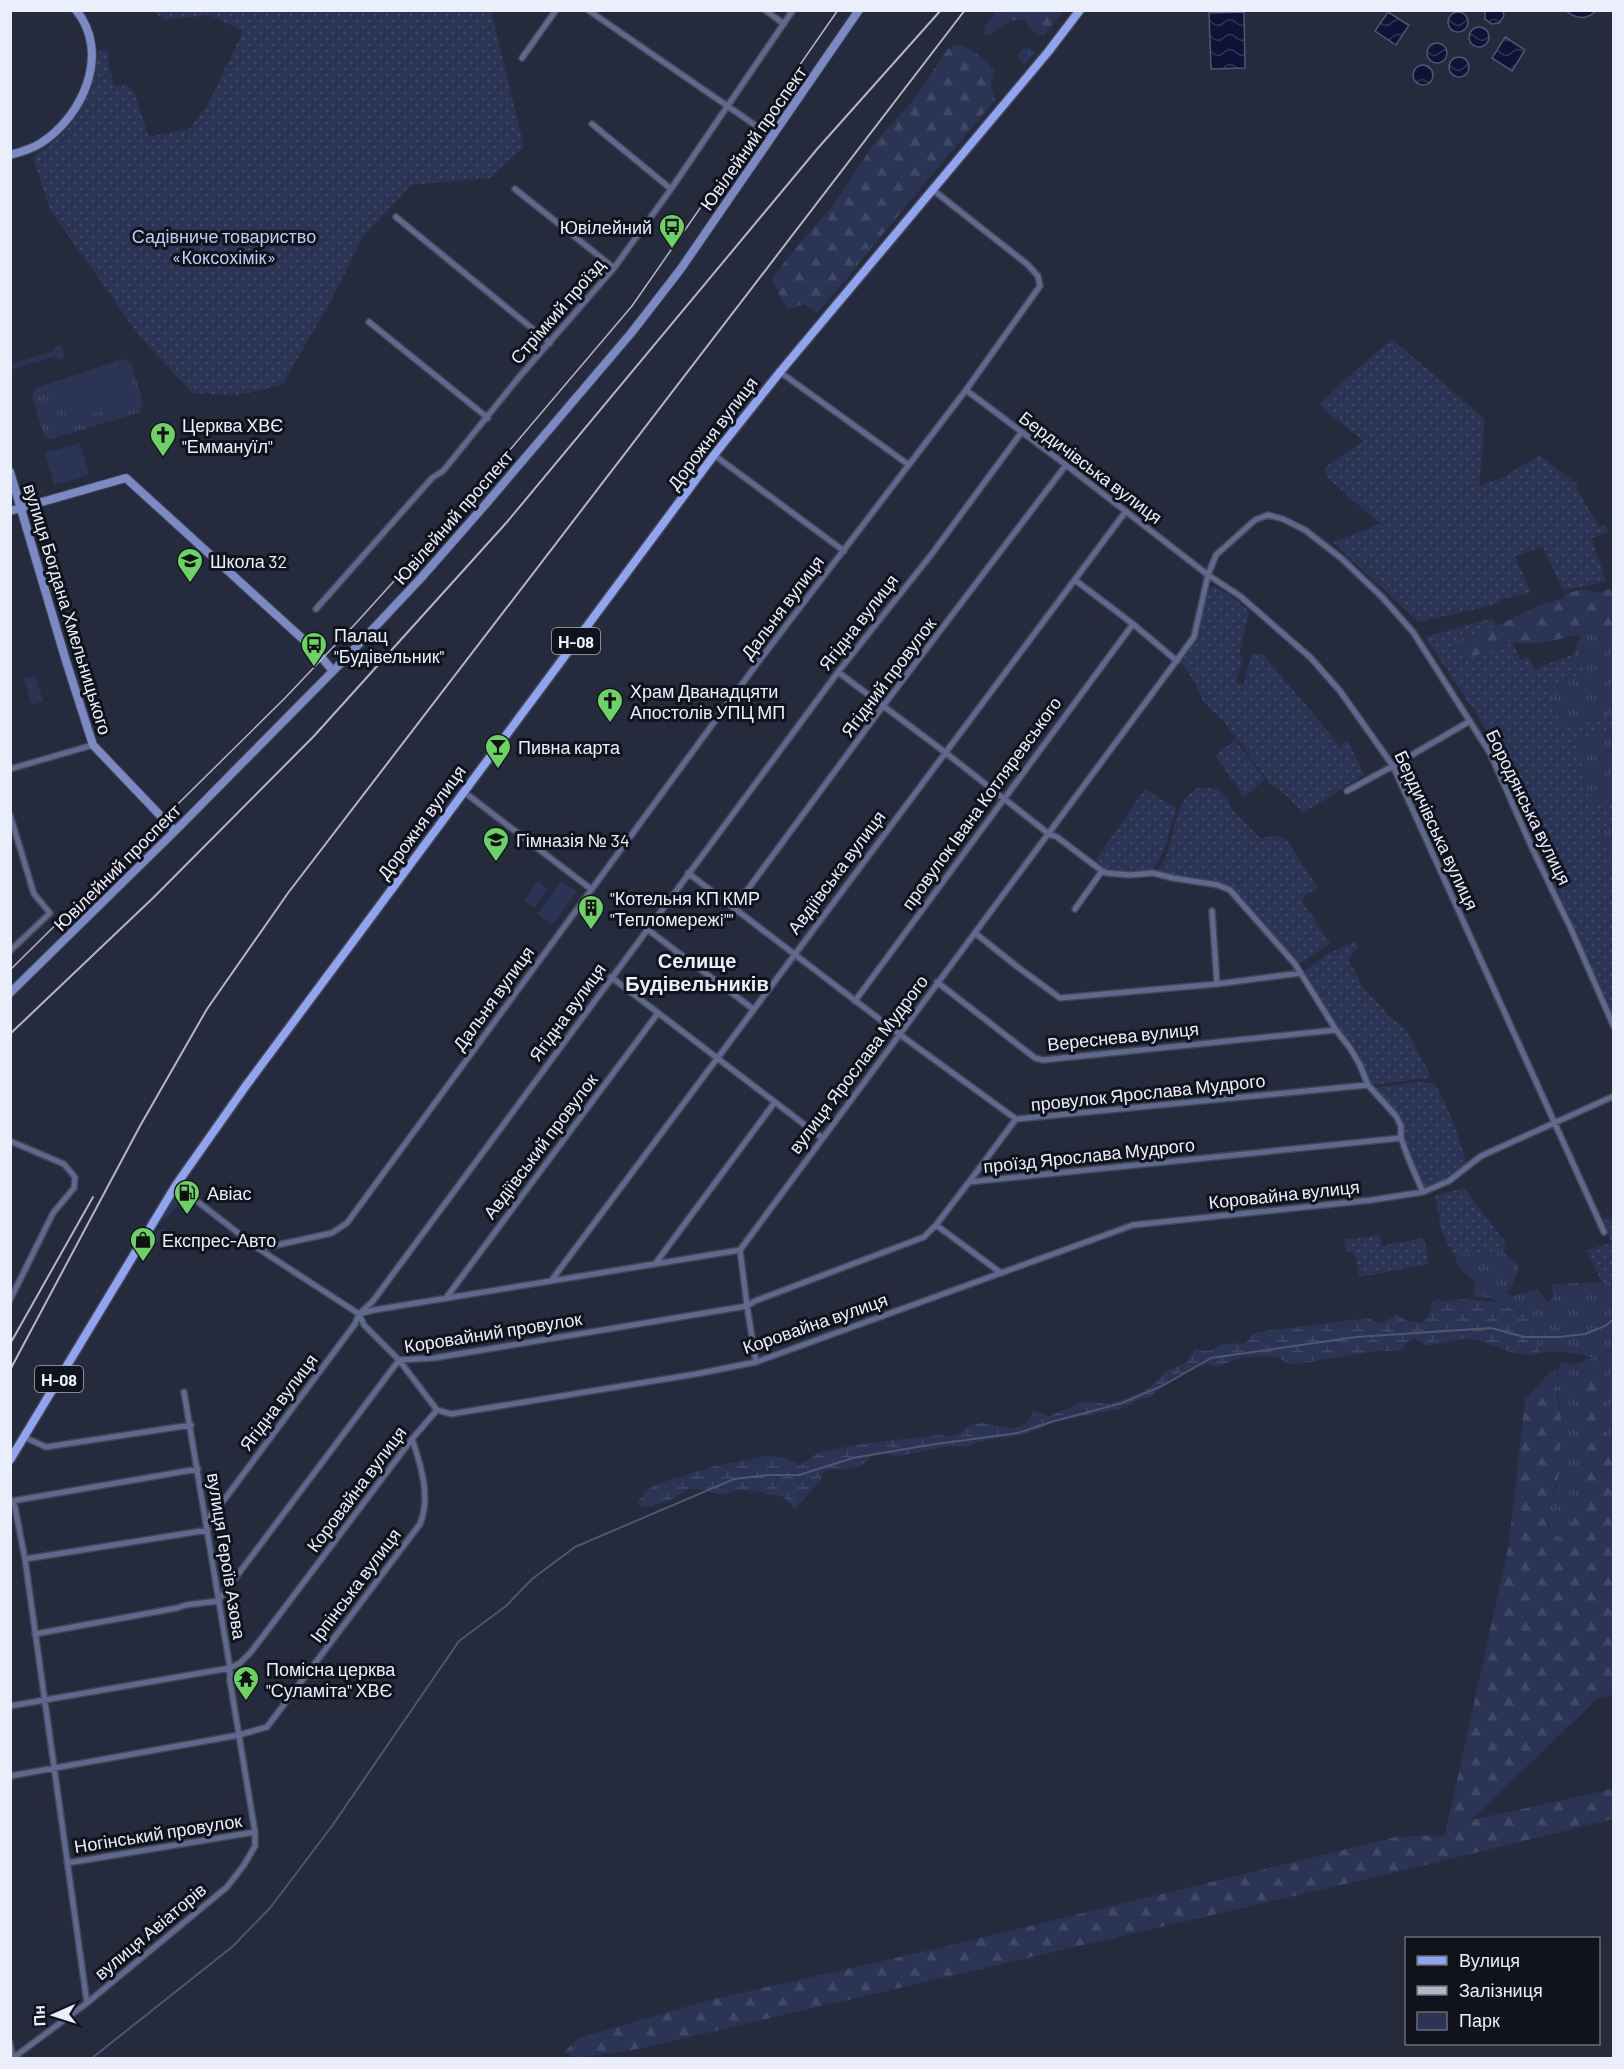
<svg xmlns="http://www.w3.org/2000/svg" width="1624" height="2069" font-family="Barlow,sans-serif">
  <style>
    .grass { fill: url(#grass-tufts) }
    .forest { fill: url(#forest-firs) }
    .wetland { fill: url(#wetland-marsh) }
    .park { fill: #2c3455 }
    .garden { fill: url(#garden-dots) }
    .water { fill: url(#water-waves); stroke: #505573; stroke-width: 1.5 }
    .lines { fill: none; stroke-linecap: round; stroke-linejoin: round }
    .stream { stroke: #505573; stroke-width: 2 }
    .street-casing { stroke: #414658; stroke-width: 8 }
    .secondary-casing { stroke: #414658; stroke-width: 10 }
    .primary-casing { stroke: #414658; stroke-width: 11 }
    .street { stroke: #5f688d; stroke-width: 5 }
    .secondary { stroke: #7b8ac5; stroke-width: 8 }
    .primary { stroke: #91a4f0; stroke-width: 8 }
    .tram { stroke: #b2b6c5; stroke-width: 1.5 }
    .rail { stroke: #b2b6c5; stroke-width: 2 }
    .labels { text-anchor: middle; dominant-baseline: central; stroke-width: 6; stroke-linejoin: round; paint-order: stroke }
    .shield { fill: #11131c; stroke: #aaadb9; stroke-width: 1.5 }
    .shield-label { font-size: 16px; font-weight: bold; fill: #ebeffc }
    .street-label { font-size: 18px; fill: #ebeffc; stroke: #11131c }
    .poi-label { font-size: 18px; fill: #ebeffc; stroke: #11131c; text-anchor: start }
    .park-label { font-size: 18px; fill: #c0ccf6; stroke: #11131c }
    .neighbourhood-label { font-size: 20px; font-weight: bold; fill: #ebeffc; stroke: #11131c }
  </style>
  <defs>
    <pattern id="grass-tufts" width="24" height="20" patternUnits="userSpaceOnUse" patternTransform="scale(1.5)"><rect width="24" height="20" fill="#2c3455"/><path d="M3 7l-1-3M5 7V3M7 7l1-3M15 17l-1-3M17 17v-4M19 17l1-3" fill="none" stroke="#404866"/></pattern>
    <pattern id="forest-firs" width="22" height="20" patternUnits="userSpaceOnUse" patternTransform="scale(1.5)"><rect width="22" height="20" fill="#2c3455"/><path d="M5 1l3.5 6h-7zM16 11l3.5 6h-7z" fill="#404866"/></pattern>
    <pattern id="wetland-marsh" width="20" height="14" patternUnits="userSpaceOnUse" patternTransform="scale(1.5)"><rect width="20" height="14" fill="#2c3455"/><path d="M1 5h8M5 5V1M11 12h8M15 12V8" fill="none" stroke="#404866"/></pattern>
    <pattern id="garden-dots" width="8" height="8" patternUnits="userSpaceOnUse" patternTransform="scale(1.5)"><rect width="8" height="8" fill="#2c3455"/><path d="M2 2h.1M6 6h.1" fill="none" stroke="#404866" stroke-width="1.8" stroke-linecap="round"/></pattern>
    <pattern id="water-waves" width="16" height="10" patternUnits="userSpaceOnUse" patternTransform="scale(1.5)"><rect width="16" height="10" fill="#0e1338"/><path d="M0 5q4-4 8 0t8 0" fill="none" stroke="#313656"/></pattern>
  </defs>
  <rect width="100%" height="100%" fill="#252a3d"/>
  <!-- grass -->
  <path class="grass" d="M1031,48L1034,53L1027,63L1022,64L1018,55L1023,49Z
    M876,242L849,276L858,253Z
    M123,359L128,360L132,365L143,404L140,412L52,439L44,436L32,396L36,388Z
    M1613,627V714L1566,729L1545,685L1588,674L1565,666L1574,654L1580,635Z
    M1613,728V799L1590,807L1578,739Z
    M1613,825V874L1600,828Z
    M176,1191L179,1192C182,1209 166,1218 154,1227Z
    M167,1228L151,1252L146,1249L157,1230Z
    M1503,1252L1519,1265L1516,1277L1507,1293L1513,1296L1538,1289L1549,1304L1553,1297L1552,1285C1572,1281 1593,1285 1613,1281V1461C1602,1435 1605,1407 1606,1379L1582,1367L1584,1480L1577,1513L1561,1539C1533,1522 1559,1491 1562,1468C1563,1460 1560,1452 1560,1444C1560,1437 1563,1429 1562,1421C1560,1402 1553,1381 1561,1362L1576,1364L1593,1358C1576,1352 1558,1350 1540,1353L1532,1325L1537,1318L1490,1298L1473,1296L1476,1283L1460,1270L1454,1254Z"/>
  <!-- forest -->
  <path class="forest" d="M997,10H1064V11L1044,36C1034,32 1029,30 1025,20C1009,18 1001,25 990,36L984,33L986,25Z
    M953,45C969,45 985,58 994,71L991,86L995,100L876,242L858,253L849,276L817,313L804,304L789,309L782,301L772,279L786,260L834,204L874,144L915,98L947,50Z
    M1587,589L1593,593L1613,589V627L1542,643H1512L1467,659L1458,654L1457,641L1496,626L1540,605L1563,598L1566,593Z
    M1591,1363L1606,1378C1605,1407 1602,1435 1613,1461V1695L1597,1699L1471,1820L1613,1789V1819L1409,1869L638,2049L578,2058L564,2052L579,2038L710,2000L930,1950L1397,1837L1445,1835L1509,1544L1525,1400L1550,1372L1557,1369V1397L1562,1423L1560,1444L1562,1467L1553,1493L1547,1524L1553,1534L1561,1539L1577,1513L1584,1480L1582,1366Z"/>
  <!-- wetland -->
  <path class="wetland" d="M1438,1299L1442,1302L1462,1299L1498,1302L1537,1318L1532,1325L1540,1353C1509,1360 1495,1340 1468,1339C1459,1338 1437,1344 1427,1346L1415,1339L1406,1343L1401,1351H1376L1291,1365L1277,1357L1259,1356L1240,1358L1218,1367L1207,1364L1194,1368L1164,1385L1151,1397L1139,1399L1119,1409L1051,1422L1040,1429L1021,1435L978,1442L966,1447L952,1445L906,1455L893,1456L885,1453L872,1455C859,1474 843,1467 824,1471L820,1481L795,1509L783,1497L754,1491L737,1490L721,1495L697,1489H689L667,1502L642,1508L638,1503L644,1493L654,1485L711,1467L765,1456L783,1457L800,1465L819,1452L868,1443L940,1435C954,1437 959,1436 969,1425L982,1423L1008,1428L1018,1427L1027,1423L1034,1410L1049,1416L1086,1401L1106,1404L1125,1399L1149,1388L1165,1372L1187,1362L1195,1349L1208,1351L1223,1344L1246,1343L1251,1335L1258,1332L1368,1318C1379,1325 1386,1323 1396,1314L1407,1321L1422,1323L1431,1312L1432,1301Z"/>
  <!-- park -->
  <path class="park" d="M61,345L65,358L58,360L56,356L11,370V364L54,351V347Z
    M127,363L137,401L67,421L56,382Z
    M80,443L89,475L54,485L45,453Z
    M36,676L43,701L32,705L24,679Z
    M538,881L548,889L534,908L524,901Z
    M562,881L577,892L552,925L537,914Z"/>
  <!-- garden -->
  <path class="garden" d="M150,10L491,11L524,147L490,178L412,185L362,238L330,303L282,385L238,395L192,393L140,337L50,210L33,158C45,147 62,136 72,122C87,101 94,76 98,51L108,50L109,68L114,86L128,85L135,95L149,137L189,129L208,104L243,31L209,15L166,20Z
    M1392,339L1485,419L1479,486L1506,476L1539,455L1578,485L1576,488L1599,526L1605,525L1608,532L1592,538L1606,582L1563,590L1543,547L1515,556L1531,593L1502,599L1498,604L1418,622L1333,542L1380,524L1329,479L1324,468L1363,441L1319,405L1348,377Z
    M1213,586L1227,593L1249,611L1239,656L1243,658L1236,682L1244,684L1252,654H1263L1340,746L1348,740L1364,775L1303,813L1287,796L1271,785L1225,723L1203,701L1195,683L1181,661L1197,638L1208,590Z
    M1493,618L1496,626L1457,641L1458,654L1467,659L1512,643L1521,660L1530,657L1533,670L1574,654L1566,665L1583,663L1588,674L1545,685L1566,729L1613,714V728L1578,740L1590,806L1613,799V825L1600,829L1613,874V1017L1488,732L1425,637Z
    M1235,740L1265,779L1244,797L1215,755Z
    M1199,787L1218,789L1228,799L1231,808L1260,838L1277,836L1287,840L1317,887L1305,896L1302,901L1330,943L1303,962L1297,963L1266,929L1243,899L1231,888L1157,871C1161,864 1166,858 1168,850C1177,826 1174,801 1199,787Z
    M1145,789L1176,808C1170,829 1166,854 1151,871C1131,874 1111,876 1095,861Z
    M1355,941L1359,945L1348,960L1358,976L1360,984L1384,1009L1387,1016C1406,1023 1412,1040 1420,1057C1425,1065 1430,1069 1430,1078L1372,1085L1352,1047L1303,972L1328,954Z
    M1419,1082L1435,1084C1449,1108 1458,1135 1466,1162L1448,1179L1428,1187L1424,1185L1411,1159L1402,1125L1372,1088Z
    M1464,1188L1506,1243L1503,1252L1453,1254L1442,1233L1435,1196Z
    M1613,1216V1281L1602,1283L1587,1250L1611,1243L1604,1220Z
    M1380,1235L1382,1246L1424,1238L1429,1264L1360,1277L1354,1253L1346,1251L1344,1240Z"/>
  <!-- water -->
  <path class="water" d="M1485,10L1503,11L1504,16L1499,23L1492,24L1485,19Z
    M1566,11H1596C1587,20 1576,19 1566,11Z
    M1244,12L1245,68L1211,69L1209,13Z
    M1388,12L1409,25L1396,45L1375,31Z
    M1448 22a10 10 0 1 1 20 0a10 10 0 1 1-20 0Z
    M1469 37a10 10 0 1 1 20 0a10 10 0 1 1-20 0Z
    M1505,37L1525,50L1512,71L1492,58Z
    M1427 53a10 10 0 1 1 20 0a10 10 0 1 1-20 0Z
    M1449 67a10 10 0 1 1 20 0a10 10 0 1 1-20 0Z
    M1413 75a10 10 0 1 1 20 0a10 10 0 1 1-20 0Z"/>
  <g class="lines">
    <!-- stream -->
    <path class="stream" d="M92,2058L232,1947L270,1908L332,1826L459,1641L506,1606L532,1579L575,1547L734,1479L768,1475H799L853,1458L929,1445L1018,1433L1051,1422L1122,1403L1164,1385L1211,1358L1356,1337L1491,1328L1524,1337H1559L1585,1334L1605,1326L1614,1319"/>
    <defs>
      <path id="street" d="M588,10L771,136
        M765,10L784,24
        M522,58L556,10
        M592,124L671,189
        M515,189L614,268
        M396,217L550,343
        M369,322L488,418
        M780,372L909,465
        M966,390L1066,465L1208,575L1240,596L1311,658L1340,691L1393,766L1604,1232
        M714,455L844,551
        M1075,580L1133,624L1177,661
        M316,609L432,478L443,471L520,376L614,268L671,189L793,10
        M838,672L946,753L1049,834L1057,837L1102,871L1107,873L1130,875L1153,873L1173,878L1218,885L1230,890L1295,964L1336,1030L1350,1048L1360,1065L1368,1085L1396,1116L1401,1126V1138L1409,1160L1423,1192
        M10,769L93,745
        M1347,791L1393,766L1470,721
        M464,792L591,889
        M10,815L34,894L50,913L10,951
        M688,873L899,1034L1016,1119L1368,1085
        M734,908L883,706L1066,465
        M1075,909L1102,871
        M1212,911L1217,984
        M647,929L753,1009
        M975,933L1019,968L1060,998L1217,984L1301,973
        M611,977L822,1138
        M937,982L1035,1058L1043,1060L1336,1030
        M855,1001L1133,624
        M10,1141L64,1164L75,1177L74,1188L53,1213L10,1300
        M969,1182L1016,1119
        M176,1185L259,1249L359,1314L364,1325L399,1360L437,1410
        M936,1225L1001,1273
        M259,1249L332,1233L347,1223L759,661L966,390L1040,286L1038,276L1027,264L933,190
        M740,1250L747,1306L756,1362
        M655,1264L775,1102
        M551,1281L1126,511
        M446,1298L658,1013
        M359,1314L374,1310L740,1250L1194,637L1208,575L1216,555L1255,520L1268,515L1283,519L1305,530L1341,558L1382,597L1413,632L1490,753L1533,850L1571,929L1614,1027
        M24,1437L46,1447L191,1425
        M12,1501L15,1507L25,1559L87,2003
        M12,1501L198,1469
        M207,1525L212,1512L224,1500L355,1324L359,1314L373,1301L838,672L931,555L1021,433
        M25,1559L208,1530
        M35,1634L177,1608L186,1605L218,1601L399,1360L434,1358L747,1306L755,1301L924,1237L936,1225L969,1182L1401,1138
        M10,1706L230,1668L240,1663L251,1652L412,1439L437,1410L451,1414L696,1374L756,1362L1133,1225L1372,1200L1423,1192L1449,1181L1481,1156L1614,1096
        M10,1776L239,1735L267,1727L420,1524C431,1497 421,1465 412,1439
        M67,1863L255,1832
        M10,2043L13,2058
        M13,2058L87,2003L227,1887L244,1865L255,1846V1832L230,1681V1668L184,1392"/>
      <path id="secondary" d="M10,155C21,152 32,149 41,143C83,116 111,53 76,10
        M10,472L66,661L93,745L175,831
        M10,511L126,478L317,652L333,671
        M10,993L175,831L341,663L421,578L485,505L632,332L680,270L859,10"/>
      <path id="primary" d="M10,1460L176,1185L245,1087L714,455L780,372L1048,52L1080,10"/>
    </defs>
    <!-- street casing -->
    <use href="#street" class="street-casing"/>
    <!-- secondary casing -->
    <use href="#secondary" class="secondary-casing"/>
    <!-- primary casing -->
    <use href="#primary" class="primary-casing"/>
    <!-- street -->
    <use href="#street" class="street"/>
    <!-- secondary -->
    <use href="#secondary" class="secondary"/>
    <!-- primary -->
    <use href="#primary" class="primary"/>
    <!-- tram -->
    <path class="tram" d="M10,970L285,698L357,622L470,497L632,306L838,10"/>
    <!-- rail -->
    <path class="rail" d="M10,1034L154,897L314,736L507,522L818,148L941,10
      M10,1344L93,1197
      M10,1370L140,1126L207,1009L288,893L965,10"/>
  </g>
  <!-- icons -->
  <defs>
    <symbol id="bus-pin" viewBox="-11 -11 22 30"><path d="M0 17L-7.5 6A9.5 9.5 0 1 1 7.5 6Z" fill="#6bd363" stroke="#11131c"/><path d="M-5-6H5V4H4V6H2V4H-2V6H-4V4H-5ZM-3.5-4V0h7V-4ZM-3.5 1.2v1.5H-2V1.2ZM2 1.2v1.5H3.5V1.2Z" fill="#111"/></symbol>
    <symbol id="church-pin" viewBox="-11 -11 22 30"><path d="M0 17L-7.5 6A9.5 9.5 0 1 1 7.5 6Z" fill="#6bd363" stroke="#11131c"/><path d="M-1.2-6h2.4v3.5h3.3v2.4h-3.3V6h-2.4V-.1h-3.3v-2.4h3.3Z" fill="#111"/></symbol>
    <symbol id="school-pin" viewBox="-11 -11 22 30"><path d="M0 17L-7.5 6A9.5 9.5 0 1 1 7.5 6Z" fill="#6bd363" stroke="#11131c"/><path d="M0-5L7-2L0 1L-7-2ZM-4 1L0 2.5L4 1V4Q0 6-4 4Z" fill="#111"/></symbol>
    <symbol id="bar-pin" viewBox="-11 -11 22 30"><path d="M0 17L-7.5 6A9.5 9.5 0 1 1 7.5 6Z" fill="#6bd363" stroke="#11131c"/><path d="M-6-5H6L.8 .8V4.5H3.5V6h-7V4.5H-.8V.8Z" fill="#111"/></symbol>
    <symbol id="building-pin" viewBox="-11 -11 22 30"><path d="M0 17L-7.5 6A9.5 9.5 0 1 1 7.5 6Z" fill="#6bd363" stroke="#11131c"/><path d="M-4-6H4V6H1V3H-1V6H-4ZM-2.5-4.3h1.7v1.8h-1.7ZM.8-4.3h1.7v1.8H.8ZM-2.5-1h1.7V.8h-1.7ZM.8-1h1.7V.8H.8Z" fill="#111"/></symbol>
    <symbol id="fuel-pin" viewBox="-11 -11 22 30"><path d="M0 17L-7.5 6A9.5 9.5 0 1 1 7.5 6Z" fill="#6bd363" stroke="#11131c"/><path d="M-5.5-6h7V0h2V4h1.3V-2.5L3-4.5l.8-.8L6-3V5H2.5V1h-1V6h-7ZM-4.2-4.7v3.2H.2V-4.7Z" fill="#111"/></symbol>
    <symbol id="shop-pin" viewBox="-11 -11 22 30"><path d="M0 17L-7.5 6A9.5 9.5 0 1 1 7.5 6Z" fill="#6bd363" stroke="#11131c"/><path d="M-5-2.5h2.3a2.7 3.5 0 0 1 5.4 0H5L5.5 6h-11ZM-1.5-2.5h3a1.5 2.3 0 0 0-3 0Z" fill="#111"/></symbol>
    <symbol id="temple-pin" viewBox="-11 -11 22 30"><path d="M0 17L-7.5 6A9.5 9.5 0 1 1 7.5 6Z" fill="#6bd363" stroke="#11131c"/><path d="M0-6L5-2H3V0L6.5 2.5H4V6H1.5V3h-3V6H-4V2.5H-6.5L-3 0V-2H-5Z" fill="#111"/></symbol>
  </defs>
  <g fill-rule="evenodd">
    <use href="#bus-pin" x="657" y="212" width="30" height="40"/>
    <use href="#church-pin" x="148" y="420" width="30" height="40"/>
    <use href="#school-pin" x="175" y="546" width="30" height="40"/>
    <use href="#bus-pin" x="299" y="630" width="30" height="40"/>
    <use href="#church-pin" x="595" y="686" width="30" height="40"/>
    <use href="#bar-pin" x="483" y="732" width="30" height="40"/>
    <use href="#school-pin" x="481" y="825" width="30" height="40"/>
    <use href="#building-pin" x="576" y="893" width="30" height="40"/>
    <use href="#fuel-pin" x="172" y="1178" width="30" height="40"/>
    <use href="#shop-pin" x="128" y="1225" width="30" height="40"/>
    <use href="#temple-pin" x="231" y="1664" width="30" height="40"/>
  </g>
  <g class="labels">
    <!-- shield labels -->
    <g class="shield">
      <rect x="552" y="628" width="48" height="26" rx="4.5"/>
      <rect x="35" y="1366" width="48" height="26" rx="4.5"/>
    </g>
    <g class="shield-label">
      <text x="576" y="641">Н-08</text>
      <text x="59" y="1379">Н-08</text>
    </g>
    <!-- street labels -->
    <g class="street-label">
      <text transform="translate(753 138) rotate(-55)">Ювілейний проспект</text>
      <text transform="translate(557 311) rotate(-49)">Стрімкий проїзд</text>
      <text transform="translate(712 433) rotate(-53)">Дорожня вулиця</text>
      <text transform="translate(1091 467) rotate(37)">Бердичівська вулиця</text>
      <text transform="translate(453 517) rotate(-49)">Ювілейний проспект</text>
      <text transform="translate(782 607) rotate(-53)">Дальня вулиця</text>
      <text transform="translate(68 609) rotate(73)">вулиця Богдана Хмельницького</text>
      <text transform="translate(858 622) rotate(-52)">Ягідна вулиця</text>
      <text transform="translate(888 677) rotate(-53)">Ягідний провулок</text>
      <text transform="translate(981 803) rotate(-54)">провулок Івана Котляревського</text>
      <text transform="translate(1529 807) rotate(64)">Бородянська вулиця</text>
      <text transform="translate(421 822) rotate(-54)">Дорожня вулиця</text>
      <text transform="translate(1437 830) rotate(65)">Бердичівська вулиця</text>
      <text transform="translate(117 867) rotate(-45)">Ювілейний проспект</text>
      <text transform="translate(836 872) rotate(-53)">Авдіївська вулиця</text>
      <text transform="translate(493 998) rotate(-54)">Дальня вулиця</text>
      <text transform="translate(567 1012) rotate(-54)">Ягідна вулиця</text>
      <text transform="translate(1123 1036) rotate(-6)">Вереснева вулиця</text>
      <text transform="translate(858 1064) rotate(-53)">вулиця Ярослава Мудрого</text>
      <text transform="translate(1148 1092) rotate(-6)">провулок Ярослава Мудрого</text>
      <text transform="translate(540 1146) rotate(-53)">Авдіївський провулок</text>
      <text transform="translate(1089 1155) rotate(-6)">проїзд Ярослава Мудрого</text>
      <text transform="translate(1284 1194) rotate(-6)">Коровайна вулиця</text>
      <text transform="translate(815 1323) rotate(-19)">Коровайна вулиця</text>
      <text transform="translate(493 1332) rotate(-9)">Коровайний провулок</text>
      <text transform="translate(278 1402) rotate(-53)">Ягідна вулиця</text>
      <text transform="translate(356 1489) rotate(-53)">Коровайна вулиця</text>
      <text transform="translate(227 1556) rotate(81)">вулиця Героїв Азова</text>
      <text transform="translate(355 1585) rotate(-53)">Ірпінська вулиця</text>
      <text transform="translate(158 1833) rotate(-9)">Ногінський провулок</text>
      <text transform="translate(150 1931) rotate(-40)">вулиця Авіаторів</text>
    </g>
    <!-- poi labels -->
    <g class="poi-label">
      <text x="652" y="227" text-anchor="end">Ювілейний</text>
      <text x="182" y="425">Церква ХВЄ<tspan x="182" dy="21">"Еммануїл"</tspan></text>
      <text x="210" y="561">Школа 32</text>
      <text x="334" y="635">Палац<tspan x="334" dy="21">"Будівельник"</tspan></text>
      <text x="630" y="691">Храм Дванадцяти<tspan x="630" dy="21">Апостолів УПЦ МП</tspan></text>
      <text x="518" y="747">Пивна карта</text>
      <text x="516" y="840">Гімназія № 34</text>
      <text x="610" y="898">"Котельня КП КМР<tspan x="610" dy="21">"Тепломережi""</tspan></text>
      <text x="207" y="1193">Авіас</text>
      <text x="162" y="1240">Експрес-Авто</text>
      <text x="266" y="1669">Помісна церква<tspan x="266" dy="21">"Суламіта" ХВЄ</tspan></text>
    </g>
    <!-- park labels -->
    <g class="park-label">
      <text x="224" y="236">Садівниче товариство<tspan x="224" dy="21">«Коксохімік»</tspan></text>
    </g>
    <!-- neighbourhood labels -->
    <g class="neighbourhood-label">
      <text x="697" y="960">Селище<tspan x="697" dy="23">Будівельників</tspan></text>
    </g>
  </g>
  <!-- border -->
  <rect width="1624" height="2069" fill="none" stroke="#ebeffc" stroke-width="24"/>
  <!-- legend -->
  <rect x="1405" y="1937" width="195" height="108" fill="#11131c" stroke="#686b76" stroke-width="1.5"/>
  <rect x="1417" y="1956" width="30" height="9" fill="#91a4f0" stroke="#686b76" stroke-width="1.5"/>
  <text x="1459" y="1967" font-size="18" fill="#ebeffc">Вулиця</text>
  <rect x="1417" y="1986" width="30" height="9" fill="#b2b6c5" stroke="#686b76" stroke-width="1.5"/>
  <text x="1459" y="1997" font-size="18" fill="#ebeffc">Залізниця</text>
  <rect x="1417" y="2012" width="30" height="18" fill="#2c3455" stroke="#686b76" stroke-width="1.5"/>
  <text x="1459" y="2027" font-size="18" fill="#ebeffc">Парк</text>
  <!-- north arrow -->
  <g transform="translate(54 2015) rotate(267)" stroke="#11131c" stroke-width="4.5" paint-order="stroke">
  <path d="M0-4.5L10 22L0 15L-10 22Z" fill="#ebeffc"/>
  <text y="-9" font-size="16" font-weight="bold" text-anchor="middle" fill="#ebeffc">Пн</text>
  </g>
</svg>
